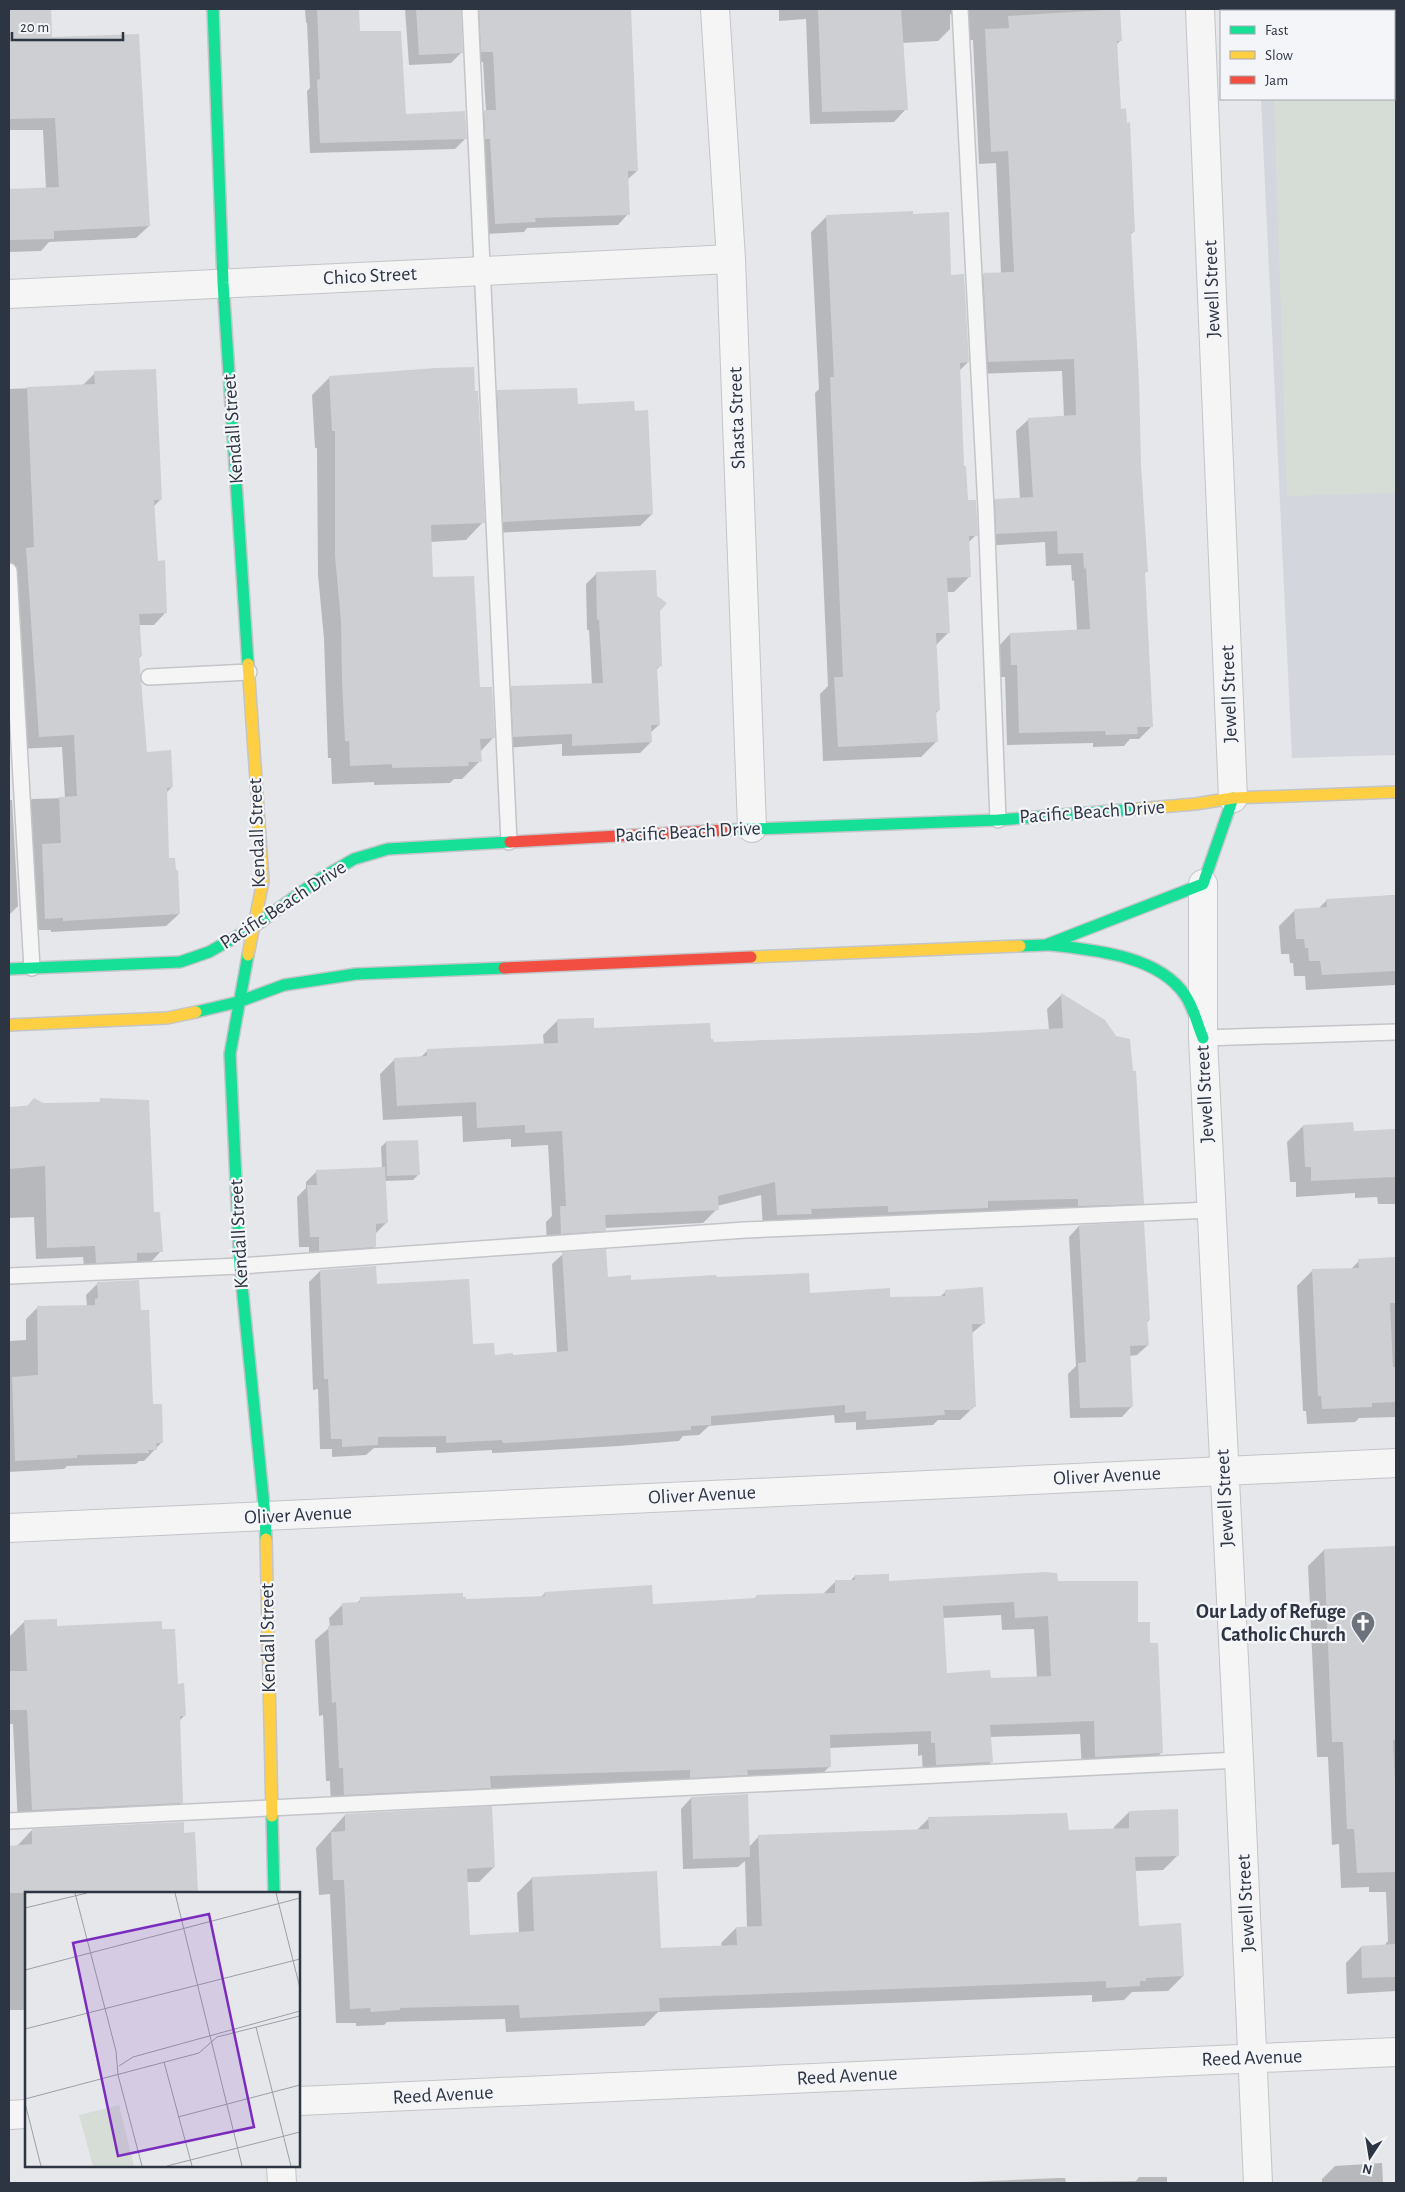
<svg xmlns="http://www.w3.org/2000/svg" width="1405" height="2192" font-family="'Alegreya Sans',sans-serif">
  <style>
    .built { fill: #d4d6dd }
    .green { fill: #d6ddd6 }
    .shadow { fill: #0003; fill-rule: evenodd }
    .building { fill: #cdcfd2; fill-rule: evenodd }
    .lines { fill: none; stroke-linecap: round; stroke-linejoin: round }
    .lane-casing { stroke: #c3c5c8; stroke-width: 18 }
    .street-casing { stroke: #c3c5c8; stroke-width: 30 }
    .fast-casing { stroke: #c3c5c8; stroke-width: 14 }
    .slow-casing { stroke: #c3c5c8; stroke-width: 14 }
    .jam-casing { stroke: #c3c5c8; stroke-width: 14 }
    .lane { stroke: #f5f5f6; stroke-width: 15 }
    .street { stroke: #f5f5f6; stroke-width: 28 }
    .fast { stroke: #16e098; stroke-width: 11 }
    .slow { stroke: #ffcf43; stroke-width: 11 }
    .jam { stroke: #f24e42; stroke-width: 11 }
    .labels { text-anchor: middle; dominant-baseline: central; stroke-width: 4.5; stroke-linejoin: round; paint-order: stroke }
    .street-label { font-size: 20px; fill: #2d3442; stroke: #f4f5f8 }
    .poi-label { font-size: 20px; font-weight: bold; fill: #2d3442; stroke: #f4f5f8; text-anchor: end }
    .inset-road { fill: none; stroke: #9b9fa7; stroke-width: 1 }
    .view { fill: #7b2cbf; fill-opacity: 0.15; stroke: #7b2cbf; stroke-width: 2.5 }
    .inset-edge { fill: none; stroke: #2d3442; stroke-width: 2.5 }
  </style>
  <rect width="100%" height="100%" fill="#e5e7ea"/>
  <!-- built -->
  <path class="built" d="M1256,9H1396V755L1292,758L1261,99H1394V11H1256Z"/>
  <!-- green -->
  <path class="green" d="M1271,9H1396V493L1287,496L1274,99H1394V11H1271Z"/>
  <!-- shadow -->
  <path class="shadow" d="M9,9H50L51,39L149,226L136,238L49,242L41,251L9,252V190L46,189L43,130H9Z
    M305,9H358L359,32L405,115L465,139L455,149L310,153L307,91L310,88L307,23H306Z
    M405,9H628L637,171L627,180L628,214L618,225L527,228L524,232L485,234L474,122L486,111L483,62H471L467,14L460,11L461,53L451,63L409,65Z
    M779,9H1113L1121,40L1116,45L1120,110L1133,232L1130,235L1140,465L1147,571L1144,574L1152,726L1139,739H1130L1124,746L1093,747V743L1007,745L1005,677H999L998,647L1010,634L1077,631L1074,580L1072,581L1071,565L1046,566L1045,542L984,546L983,513L995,500L1020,499L1016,431L1029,419L1064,417L1062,371L976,374L971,287L984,274L1001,273L996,163L979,164L973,40H958L956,17L950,14V29L938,41L902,43L906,109L894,122L810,124L806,19L779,21Z
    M826,217L950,276L968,362L959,371L963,468L967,501L976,535L968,543L970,576L954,592H947L949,632L935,646L939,710L935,714L936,742L921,757L823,761L820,694L828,686L815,393L819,389L811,232Z
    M95,373L161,499L154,506L156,562L166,612L154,625H139L141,656L138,659L146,753L172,787L166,793L168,859L179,914L166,926L51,932V930H33L20,811L32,799L65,798L62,747L16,749L14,720L25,709L21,630H19L9,587V389L82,386Z
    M330,377L483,522L466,540L430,542L432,578L478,689L493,738L480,752V761L462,779H454L450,783L374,785V782L332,784L331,758H328L324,639L318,575L317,448H315L312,395Z
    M498,392L652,514L640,526L492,533L485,404Z
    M597,573L658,611L660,666L656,670L659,725L650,733L651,742L640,753L562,756V744L503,748L501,698L512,688L592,685L589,630H587L586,584Z
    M9,800H12L18,906L9,915Z
    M1396,895V985L1306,990L1305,976H1294L1293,963H1290L1289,954H1281L1279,926L1295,910L1318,909L1327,900Z
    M1061,995L1143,1203L1128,1217L763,1229L761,1195L717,1206V1209L703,1223L604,1228L590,1244L547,1247L546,1222L552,1216L548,1145L511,1147V1139L463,1142L462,1116L383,1120L380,1074L395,1059L420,1058L427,1051L544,1045L543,1035L558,1020L593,1029L710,1040L712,1043L773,1040L774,1043L1049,1030L1047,1009Z
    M101,1100L153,1214L161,1251L150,1263L85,1274L83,1257L36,1259L34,1217L9,1218V1108L43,1104H97Z
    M1303,1126L1353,1132L1396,1130V1204H1378L1377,1197L1355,1198V1193L1296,1197V1182H1290L1287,1142Z
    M386,1142L418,1175L413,1180L384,1181L386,1223L376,1233L375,1246L364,1257L309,1261V1247H299L297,1197L306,1188V1182L317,1171L382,1168L381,1147Z
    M1079,1226L1149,1320L1146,1323L1148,1345L1137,1355L1129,1356L1132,1406L1122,1417L1070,1418L1068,1374L1076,1366L1069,1237Z
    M563,1254L606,1278L630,1281L715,1278L808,1294L889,1298L940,1297L946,1291L984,1323L971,1334L975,1406L960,1420H938L933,1425L856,1430V1422L835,1423L834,1415L709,1426L699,1435L683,1436L679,1441L619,1446L513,1452L492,1453V1450L436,1453V1447L374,1448L366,1455L332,1457V1449H320L318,1389L313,1390L309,1282L320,1271L375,1285L472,1346L494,1356L512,1357L557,1353L552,1264Z
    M1396,1258V1417L1359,1418L1355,1422L1307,1424L1306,1411H1303L1297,1286L1313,1270L1351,1269L1359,1261Z
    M98,1283L151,1405L162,1442L144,1461H139L136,1464L67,1466L64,1469L9,1472V1341L26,1340V1319L37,1308L87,1306L86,1295Z
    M1396,1548V1991L1347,1994L1346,1963L1361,1947L1384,1946L1388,1941L1386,1892H1369V1887L1341,1888L1339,1844L1332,1845L1328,1757H1317L1308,1566L1324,1550Z
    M855,1576L888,1583H1057L1137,1623L1149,1644L1161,1753L1148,1766L1082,1770L1080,1734L990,1737L992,1761L978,1775L923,1778L922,1755L918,1756V1744L829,1748L830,1766L816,1780L488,1789L476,1801L331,1808L330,1781H326L323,1715L319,1716L315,1640L330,1627L329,1618L343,1604H356L361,1599L462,1598L465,1600L541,1597L545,1593L652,1605L754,1599L757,1596L822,1595L835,1582L850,1581ZM1001,1615L1002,1630L1034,1629L1037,1678L990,1680L946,1675L943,1618Z
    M25,1621L56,1627L161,1631L184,1716L179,1721L182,1802L167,1817L18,1825L13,1724H9V1641L10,1636Z
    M691,1798L749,1847L759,1836L917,1830L929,1818L1068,1831L1114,1829V1827L1129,1812L1178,1855L1163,1870L1135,1871L1138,1927L1183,1976L1168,1991L1132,1992L1124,2000L1092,2002V1995L658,2012L644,2026L506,2032L505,2019L387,2022L384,2025L356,2026V2023H336L330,1894L319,1895L316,1848L345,1815L494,1867L479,1882H466L469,1936L519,1933L517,1893L532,1878L660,1949L722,1947L721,1943L736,1928H747L745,1861L738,1867L683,1869L681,1809Z
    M32,1830L183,1834L197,1891L195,1893H26V2010H9V1847L17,1846Z
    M1382,2163L1383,2183H1322V2179L1335,2166Z
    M1139,2177H1167V2183H944L1059,2178H1065L1066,2182L1136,2181Z"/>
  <!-- building -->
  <path class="building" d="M9,9H51L52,37L139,34L150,226L54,231V239L9,240V189L59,187L55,118L10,119Z
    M317,9H359L360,31H401L406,114L465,111L467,139L320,143L317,80L320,79Z
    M416,9H461L463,53L419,55Z
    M479,9H631L638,171H628L630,215L535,218L536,222L495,224L490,139H485L484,110H496L493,52H481Z
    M818,9H901L908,110L822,112Z
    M1120,9L1122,41H1117L1121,109L1126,108L1127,123L1130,122L1135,232H1131L1139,383L1141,465L1148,572H1145L1153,727H1137L1138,734L1106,735L1105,731L1019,733L1017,665H1011L1010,633L1090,629L1086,568L1084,569L1083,553L1058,554L1057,531L996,534L995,499L1033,497L1028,418L1076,415L1074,359L988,362L983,273L1014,272L1008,151L991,152L985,29L1009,28L1008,16Z
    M913,211V214L949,212L951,275L964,274L969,362L960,363L964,466H966L968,500H976L978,536H969L971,577L947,578L950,633H936L940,710L936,711L938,742L838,747L834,677H843L830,377H834L826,215Z
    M474,367L475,391H478L485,523L431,525L433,577L474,576L480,687H492L495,738L480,739L482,762H468L469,766L392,768V764L350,766L349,741H345L342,681L341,621L335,556V431H332L329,376L436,368Z
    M156,369L162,500H154L158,561L165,560L167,613L139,614L142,656L139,657L147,752L171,750L173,787L167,788L169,858H175L176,870H178L180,914L63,921V918L45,919L42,844L61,843L59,797L77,796L74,735L39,737L26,548L34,547L27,387L95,384L94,371Z
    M577,388L578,404L634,401L635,411L648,410L653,514L503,522L497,390Z
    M656,570L657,596L667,603L660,611L662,666L657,667L660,725H651L652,742L572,746V734L513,737L511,686L603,683L599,620H597L596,572Z
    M1396,895V971L1322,975L1320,961H1309L1308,948H1305L1304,939H1296L1294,909L1327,907L1326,899Z
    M1061,993L1105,1020L1116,1036L1130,1039L1133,1071H1136L1144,1204L1078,1206V1199H1072L988,1201V1208L888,1212V1206L811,1209L812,1214L777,1215L775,1182L718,1196L719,1210L605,1215L606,1231L561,1234L560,1206H566L562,1131L525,1133V1125L477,1128L476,1102L397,1106L394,1058L427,1056V1049L558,1043L557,1019L594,1018V1028L710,1023L711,1039H713L714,1042L976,1033L1063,1028Z
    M34,1098L43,1103L100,1102V1098L149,1100L154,1212H160L163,1252L137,1253V1261L96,1263L95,1246L47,1248L45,1166L9,1169V1107L27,1106Z
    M1353,1122L1354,1131L1396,1129V1177L1311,1181V1167H1305L1303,1125Z
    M418,1140L420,1175L387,1176L386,1141Z
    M385,1167L388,1223L376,1224V1247L319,1251V1237H310L307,1185H317L316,1170Z
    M1144,1222L1150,1320H1147L1149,1345L1130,1346L1133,1407L1080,1408L1078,1363L1086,1362L1079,1225Z
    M606,1249L608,1277L631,1275V1280L716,1275L717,1277L809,1273L810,1293L890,1288V1297L945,1296V1290L983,1287L985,1324H972L976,1407H972V1410H944L945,1415L866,1420V1411L845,1413V1405L711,1416V1425L691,1426V1430L524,1442L503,1443L502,1440L446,1443V1436L378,1437V1445L342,1447V1439H331L328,1379H324L320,1270L376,1266L377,1284L469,1279L473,1344L494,1343L495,1355L513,1353V1355L568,1351L562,1252Z
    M1396,1257V1303H1390L1393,1367H1396V1402L1372,1403V1407L1322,1409L1321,1396H1318L1312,1269L1359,1268L1358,1259Z
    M139,1280L141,1310H149L153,1404H162L163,1443H156L157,1450H148L149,1453L77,1455V1458L15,1461L12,1377L38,1375L37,1306L95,1305V1299L98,1298L97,1282Z
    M1396,1546V1740H1393L1396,1801V1872L1357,1873L1354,1829H1347L1343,1742H1332L1324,1549Z
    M1046,1572L1057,1573L1058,1581H1138V1622H1150V1643H1158L1163,1753L1095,1757L1094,1721L990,1725L993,1762L936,1765L935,1743H931V1731L830,1735L831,1767L747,1770L748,1775L690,1778V1770L490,1776L491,1788L344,1795L343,1768H339L336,1702L332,1703L328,1626L343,1625L342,1603L360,1602V1597L463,1593V1597H466V1599L545,1596L544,1592L652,1585L653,1604L756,1598V1595L835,1593V1580H855V1575L889,1574V1581ZM1014,1602L1015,1618L1048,1616L1051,1676L991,1678L990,1670L947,1673L943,1606Z
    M57,1619V1626L162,1621V1629H175L178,1684L184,1683L186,1716H180L183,1803L32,1810L27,1710H9V1671H27L24,1620Z
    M748,1794L750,1857L693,1859L691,1797Z
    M492,1806L495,1867L467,1869L470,1935L534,1931L532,1877L657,1871L661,1948L737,1945L736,1927L762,1926L758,1835L929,1829L928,1817L1067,1813L1069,1830L1129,1828V1811L1178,1809L1179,1856L1135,1857L1139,1926L1181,1923L1184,1976L1146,1978V1981H1140V1986L1106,1988V1981L659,1998L660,2011L520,2018L519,2005L400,2008V2010L371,2012L370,2008L350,2009L344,1880H333L331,1832L345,1831V1814Z
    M184,1822V1833L195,1832L198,1892L9,1893V1846L32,1844V1829Z
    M1396,1944V1977L1362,1978L1361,1946Z"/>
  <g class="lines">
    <defs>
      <path id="lane" d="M470,9L509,842
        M960,9L986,508L998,820
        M9,571L32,968
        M149,677L249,672
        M1203,1038L1396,1032
        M9,1276L240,1266L745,1230L1211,1210
        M9,1821L1239,1760"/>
      <path id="street" d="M715,9L731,259L752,828
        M1200,9L1233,798
        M9,294L731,259
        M1203,884V1038L1239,1760L1258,2183
        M9,1528L1396,1463
        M299,2101L1396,2052
        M9,2115L26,2114
        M281,2166L282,2183"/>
      <path id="fast" d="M213,9L223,283L248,664
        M726,830L998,820L1137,809
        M1050,945C1093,950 1158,955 1185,995C1194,1008 1197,1024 1203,1038
        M1020,946L1046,945L1203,884L1233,798
        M248,955L230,1054L240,1266L265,1516L266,1539
        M9,969L180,962L209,952L255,926L318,880L354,859L388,849L510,842
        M196,1012L238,1002L284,985L356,974L504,968
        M272,1816L274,1893"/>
      <path id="slow" d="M1137,809L1195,804L1233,798L1396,792
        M248,955L263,881L248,664
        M751,957L1020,946
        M9,1025L167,1018L196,1012
        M266,1539L272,1816"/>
      <path id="jam" d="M510,842L726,830
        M504,968L751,957"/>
    </defs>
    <!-- lane casing -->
    <use href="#lane" class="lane-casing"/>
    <!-- street casing -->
    <use href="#street" class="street-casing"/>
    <!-- fast casing -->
    <use href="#fast" class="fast-casing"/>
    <!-- slow casing -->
    <use href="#slow" class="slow-casing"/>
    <!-- jam casing -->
    <use href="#jam" class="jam-casing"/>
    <!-- lane -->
    <use href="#lane" class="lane"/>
    <!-- street -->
    <use href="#street" class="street"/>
    <!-- fast -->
    <use href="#fast" class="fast"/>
    <!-- slow -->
    <use href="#slow" class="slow"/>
    <!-- jam -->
    <use href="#jam" class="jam"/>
  </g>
  <!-- icons -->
  <defs>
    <symbol id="church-pin" viewBox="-11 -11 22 30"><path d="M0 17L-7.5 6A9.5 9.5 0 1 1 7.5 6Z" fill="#6d737d" stroke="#f4f5f8"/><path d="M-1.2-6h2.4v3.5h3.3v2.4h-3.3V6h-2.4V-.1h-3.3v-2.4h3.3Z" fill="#fff"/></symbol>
  </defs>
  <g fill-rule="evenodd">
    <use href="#church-pin" x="1349" y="1609" width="28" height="38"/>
  </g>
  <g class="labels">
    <!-- street labels -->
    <g class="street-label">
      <text transform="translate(370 276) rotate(-3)">Chico Street</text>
      <text transform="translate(1212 289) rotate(-92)">Jewell Street</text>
      <text transform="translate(737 418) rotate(-92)">Shasta Street</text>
      <text transform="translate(233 429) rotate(-94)">Kendall Street</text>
      <text transform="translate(1229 694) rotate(-92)">Jewell Street</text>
      <text transform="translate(1092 812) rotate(-4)">Pacific Beach Drive</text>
      <text transform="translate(688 832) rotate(-3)">Pacific Beach Drive</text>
      <text transform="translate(257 833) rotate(-92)">Kendall Street</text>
      <text transform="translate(283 905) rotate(-33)">Pacific Beach Drive</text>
      <text transform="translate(1205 1094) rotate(-93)">Jewell Street</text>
      <text transform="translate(239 1234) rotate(-93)">Kendall Street</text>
      <text transform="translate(1107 1476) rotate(-3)">Oliver Avenue</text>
      <text transform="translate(702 1495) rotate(-3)">Oliver Avenue</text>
      <text transform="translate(1225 1498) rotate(-93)">Jewell Street</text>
      <text transform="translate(298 1515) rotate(-3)">Oliver Avenue</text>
      <text transform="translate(268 1638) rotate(-91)">Kendall Street</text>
      <text transform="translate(1246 1903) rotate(-93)">Jewell Street</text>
      <text transform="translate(1252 2058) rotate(-2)">Reed Avenue</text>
      <text transform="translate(847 2076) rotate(-3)">Reed Avenue</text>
      <text transform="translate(443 2095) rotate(-3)">Reed Avenue</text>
    </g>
    <!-- poi labels -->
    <g class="poi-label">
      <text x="1346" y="1612">Our Lady of Refuge<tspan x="1346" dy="23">Catholic Church</tspan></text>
    </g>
  </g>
  <!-- overview -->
  <g transform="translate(25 1892)">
    <rect width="275" height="275" fill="#e5e7ea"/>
    <path d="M94,213L109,274H68L54,223Z" fill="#d6ddd6"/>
    <path class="inset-road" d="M50,1L91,159L93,183L117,274M150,1L217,274M251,1L275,96M0,16L62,1M0,78L275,6M231,135L266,274M0,137L275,67M139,170L167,274M94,174L108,165L275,119M0,207L174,161L192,145L275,124M0,211L16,274M153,225L275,193M142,274L275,240"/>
    <path class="view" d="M184,22L229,235L93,264L48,51Z"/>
    <rect width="275" height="275" class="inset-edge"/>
  </g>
  <!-- border -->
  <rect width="1405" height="2192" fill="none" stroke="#2d3442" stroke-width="20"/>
  <!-- legend -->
  <rect x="1220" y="10" width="175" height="90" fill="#f4f5f8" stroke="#a4a8af"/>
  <rect x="1230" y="26" width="25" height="8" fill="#16e098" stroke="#a4a8af"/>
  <text x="1265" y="35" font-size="15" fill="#2d3442">Fast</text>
  <rect x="1230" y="51" width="25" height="8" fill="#ffcf43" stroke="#a4a8af"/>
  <text x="1265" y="60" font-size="15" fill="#2d3442">Slow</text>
  <rect x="1230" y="76" width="25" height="8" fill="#f24e42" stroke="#a4a8af"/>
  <text x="1265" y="85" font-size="15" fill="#2d3442">Jam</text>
  <!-- north arrow -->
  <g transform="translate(1370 2157) rotate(192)" stroke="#f4f5f8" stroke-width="4" paint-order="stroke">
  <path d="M0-4L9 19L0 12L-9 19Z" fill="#2d3442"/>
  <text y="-8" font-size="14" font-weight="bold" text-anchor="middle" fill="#2d3442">N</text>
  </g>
  <!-- scale -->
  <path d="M12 32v8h111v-8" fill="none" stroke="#2d3442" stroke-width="2.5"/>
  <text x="20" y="32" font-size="15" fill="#2d3442" stroke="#f4f5f8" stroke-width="4" paint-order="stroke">20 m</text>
</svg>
